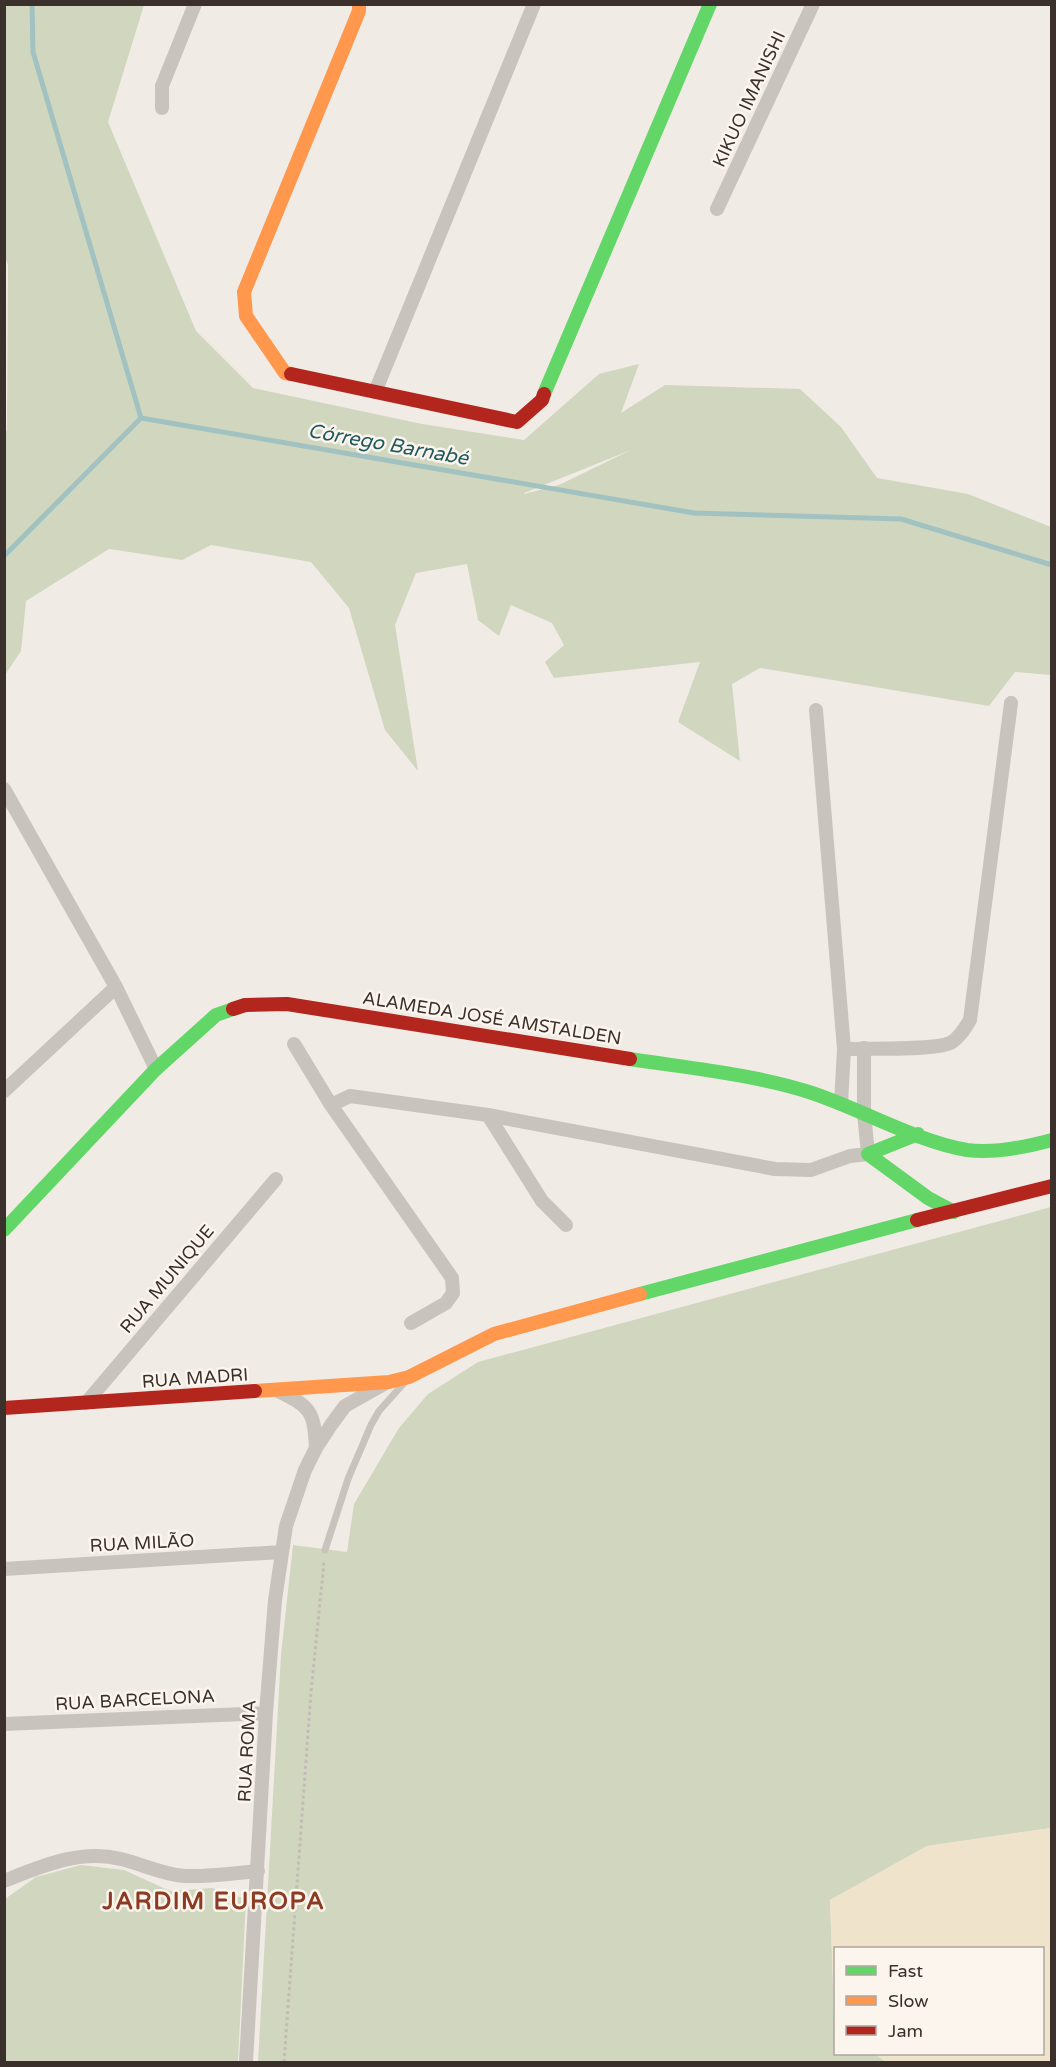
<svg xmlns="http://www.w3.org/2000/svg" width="1056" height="2067" font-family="'Varela Round',sans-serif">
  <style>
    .green { fill: #d1d6bf; fill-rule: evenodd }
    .sand { fill: #efe3cc }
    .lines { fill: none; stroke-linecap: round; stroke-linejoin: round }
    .stream { stroke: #a1c2c1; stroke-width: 5 }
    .path { stroke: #c2bbb6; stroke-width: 3; stroke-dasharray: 3 3; stroke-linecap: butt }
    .lane { stroke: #c9c3be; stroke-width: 7 }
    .street { stroke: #c9c3be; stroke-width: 14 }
    .fast { stroke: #63d668; stroke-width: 14 }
    .slow { stroke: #ff974d; stroke-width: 14 }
    .jam { stroke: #b3261e; stroke-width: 14 }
    .labels { text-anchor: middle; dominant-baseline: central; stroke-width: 5; stroke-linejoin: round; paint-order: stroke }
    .street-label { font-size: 18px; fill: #3b302b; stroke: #fbf5ee }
    .water-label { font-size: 20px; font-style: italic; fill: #1f5a5e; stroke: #fbf5ee }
    .district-label { font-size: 24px; font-weight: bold; letter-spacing: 1.5px; fill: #8c3b22; stroke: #fbf5ee }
  </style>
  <rect width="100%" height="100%" fill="#f0ebe5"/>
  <!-- green -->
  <path class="green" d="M5,4L144,5L108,122L196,331L253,388L422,424L524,440L599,374L639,364L621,413L665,385L800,389L841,427L877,478L968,494L1051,527V675L1015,672L989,706L760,668L732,684L740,761L678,722L700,662L554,678L545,662L564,645L552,623L511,605L499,636L478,620L467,564L416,573L395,625L418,771L385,730L349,608L311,562L211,545L182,560L109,549L26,601L21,651L5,675L4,433L7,430L8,265L4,255ZM631,450L559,485L524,494V493Z
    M1051,1207V1828L927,1846L830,1900L836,2054H875L886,2062H258L281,1655L293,1545L347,1552L354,1504L399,1428L428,1394L478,1362Z
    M81,1865L124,1870L170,1891L212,1888L246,1899L238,2062H5V1899L36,1877Z"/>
  <!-- sand -->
  <path class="sand" d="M1051,1828V2062H886L875,2054H1042V1948H836L835,2022L834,2021L830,1900L927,1846Z"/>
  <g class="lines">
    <!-- stream -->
    <path class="stream" d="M32,4L33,52L141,418L694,513L901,519L1052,565
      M4,556L141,418"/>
    <!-- path -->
    <path class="path" d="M284,2062L311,1692L324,1562"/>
    <!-- lane -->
    <path class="lane" d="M325,1550L348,1479L371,1425L379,1411L404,1383"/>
    <!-- street -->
    <path class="street" d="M162,108V86L195,4
      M717,209L813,4
      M375,392L534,4
      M816,710L844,1049L841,1104
      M4,789L116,987L156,1069
      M294,1044L331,1105L452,1278L453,1293L446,1303L411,1323
      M844,1049C865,1048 938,1051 952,1042C960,1037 965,1028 970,1020L1011,703
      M4,1091L116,987
      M331,1105L350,1096L488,1115L775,1169L811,1170L850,1156L868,1154L864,1113V1048
      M488,1115L542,1201L566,1225
      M278,1391C311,1407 314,1411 316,1448
      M86,1403L276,1179
      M4,1569L281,1552
      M4,1724L266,1713
      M4,1881C42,1866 80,1849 121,1859C142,1864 161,1874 184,1876C208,1877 234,1873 258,1871
      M246,2062L266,1713L275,1600L286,1526L305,1470L316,1448L331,1425L345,1406L384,1384"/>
    <!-- fast -->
    <path class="fast" d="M544,394L710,4
      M630,1059C688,1068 752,1074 809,1092C859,1108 915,1141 967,1150C994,1154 1026,1147 1052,1140
      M918,1134L868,1154L928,1198L954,1212
      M4,1230L156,1069L216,1015L233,1009
      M640,1294L917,1220"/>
    <!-- slow -->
    <path class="slow" d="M291,374L285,373L246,316L244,292L359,11V4
      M255,1391L389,1382L409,1377L494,1334L640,1294"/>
    <!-- jam -->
    <path class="jam" d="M291,374L517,422L542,400L544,394
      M233,1009L245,1005L287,1004L630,1059
      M917,1220L1052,1186
      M4,1408L255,1391"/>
  </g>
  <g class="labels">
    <!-- street labels -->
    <g class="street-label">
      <text transform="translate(749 99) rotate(-65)">KIKUO IMANISHI</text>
      <text transform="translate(492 1018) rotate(9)">ALAMEDA JOSÉ AMSTALDEN</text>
      <text transform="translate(167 1279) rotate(-50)">RUA MUNIQUE</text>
      <text transform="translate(195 1378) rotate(-4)">RUA MADRI</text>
      <text transform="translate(142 1543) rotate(-3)">RUA MILÃO</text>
      <text transform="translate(135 1700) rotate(-3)">RUA BARCELONA</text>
      <text transform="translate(247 1751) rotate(-87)">RUA ROMA</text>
    </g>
    <!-- water labels -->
    <g class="water-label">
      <text transform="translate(388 445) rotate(10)">Córrego Barnabé</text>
    </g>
    <!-- district labels -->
    <g class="district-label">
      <text x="214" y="1901">JARDIM EUROPA</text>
    </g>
  </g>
  <!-- border -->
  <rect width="1056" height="2067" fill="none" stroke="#3b302b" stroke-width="12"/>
  <!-- legend -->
  <rect x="834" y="1947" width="210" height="108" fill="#fbf5ee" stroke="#aea6a0" stroke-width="1.5"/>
  <rect x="846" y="1966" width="30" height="9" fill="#63d668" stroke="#aea6a0" stroke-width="1.5"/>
  <text x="888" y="1977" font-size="18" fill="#3b302b">Fast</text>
  <rect x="846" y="1996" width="30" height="9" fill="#ff974d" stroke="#aea6a0" stroke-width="1.5"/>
  <text x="888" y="2007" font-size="18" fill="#3b302b">Slow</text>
  <rect x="846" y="2026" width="30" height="9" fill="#b3261e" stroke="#aea6a0" stroke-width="1.5"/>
  <text x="888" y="2037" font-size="18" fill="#3b302b">Jam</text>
</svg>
